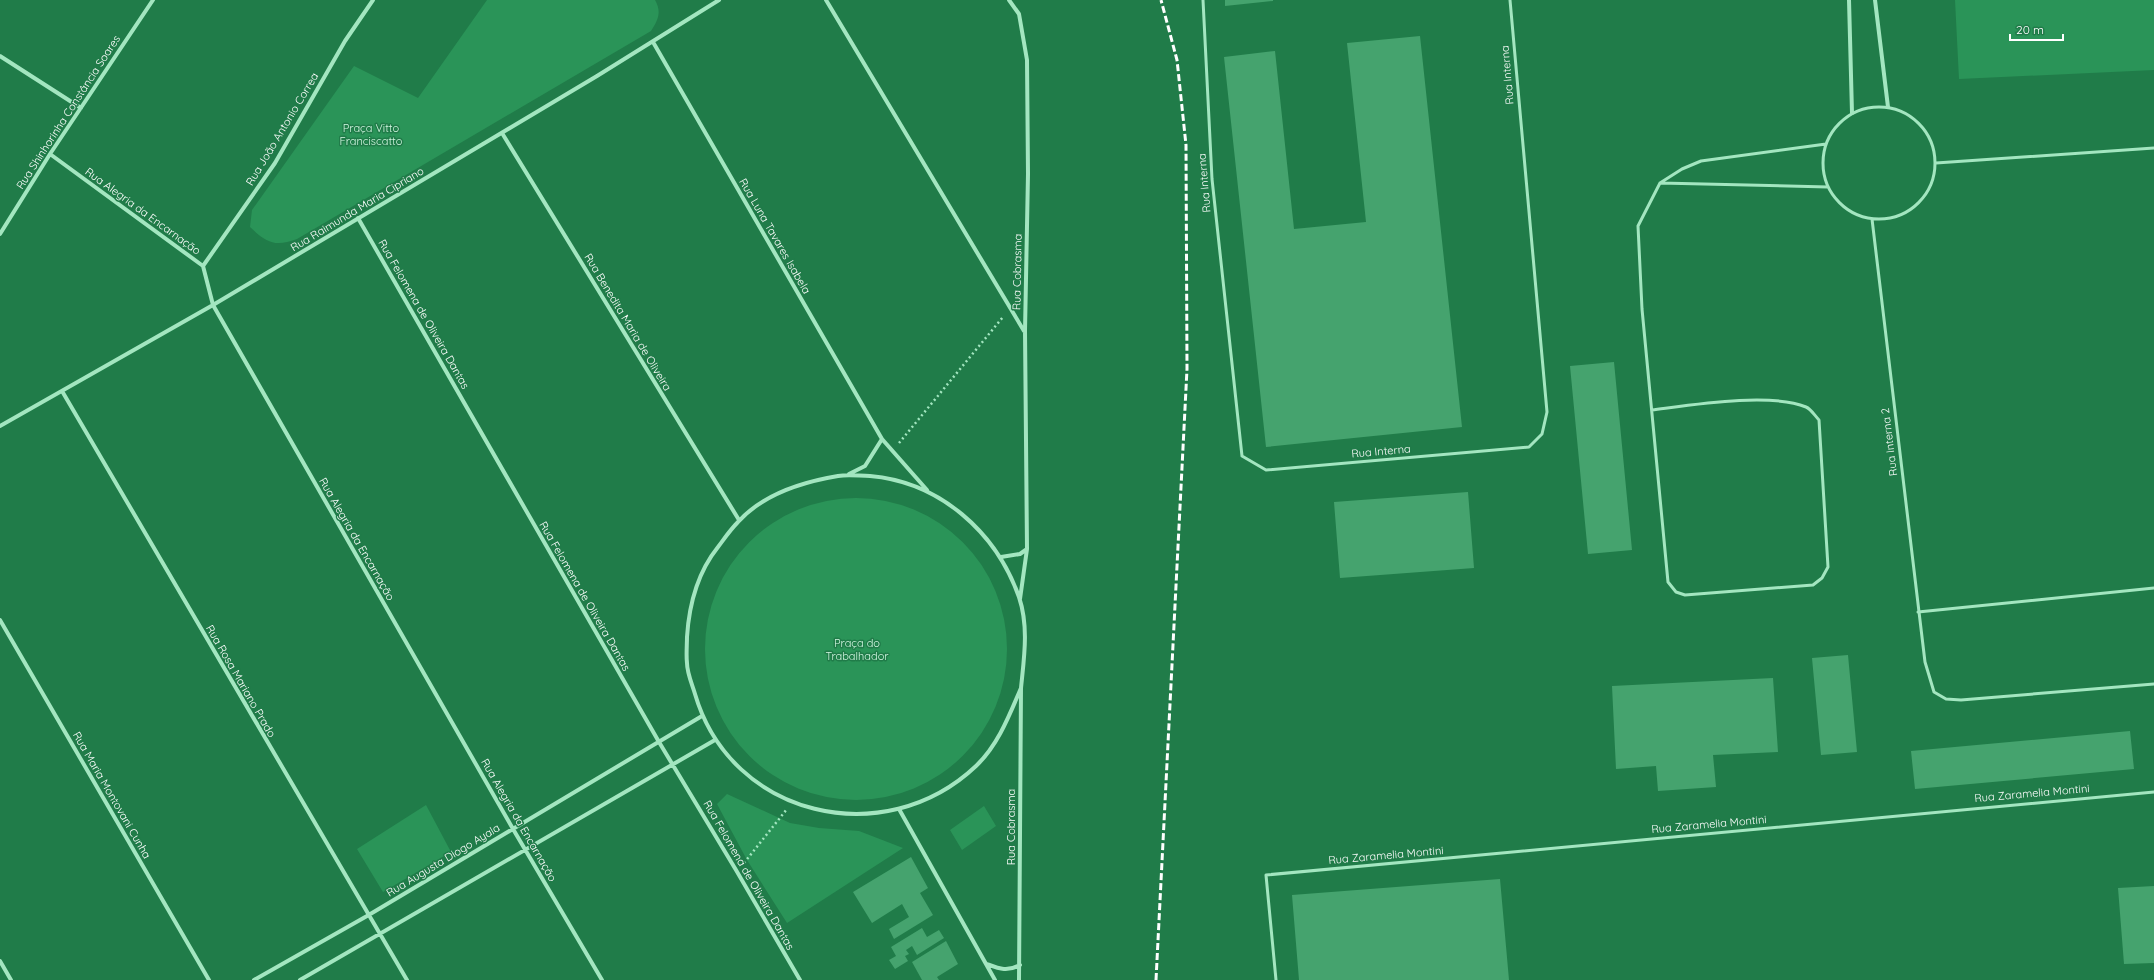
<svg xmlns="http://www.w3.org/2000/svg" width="2154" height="980" font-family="Quicksand,sans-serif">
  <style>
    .green { fill: #2a9458 }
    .building { fill: #45a36e }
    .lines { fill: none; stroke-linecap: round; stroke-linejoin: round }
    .path { stroke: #a3e6c0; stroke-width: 2.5; stroke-dasharray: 2 3; stroke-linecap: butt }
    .lane { stroke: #a3e6c0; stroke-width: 3 }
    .street { stroke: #a3e6c0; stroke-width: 4 }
    .rail { stroke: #fff; stroke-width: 3; stroke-dasharray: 7 3; stroke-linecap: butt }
    .labels { text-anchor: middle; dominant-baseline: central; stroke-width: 3; stroke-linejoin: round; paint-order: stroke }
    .street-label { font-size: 11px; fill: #fff; stroke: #207c49 }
    .park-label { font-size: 11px; fill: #d4f8e3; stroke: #207c49 }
  </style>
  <rect width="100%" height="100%" fill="#207c49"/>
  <!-- green -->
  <path class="green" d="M487,0H655C662,12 658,20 651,31L297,239C275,247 267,243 250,227L252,210L354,66L418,98Z
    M1955,0H2154V70L1959,79Z
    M705 649a151 151 0 1 1 302 0a151 151 0 1 1-302 0Z
    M727,794L790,823L819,828L859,831L903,848L787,923L747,860L717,804Z
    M426,805L451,852L383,892L357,849Z
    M984,806L996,826L962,850L950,830Z"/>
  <!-- building -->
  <path class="building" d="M1225,0H1273V1L1225,6Z
    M1420,36L1462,427L1266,447L1224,57L1275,51L1294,229L1366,222L1347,43Z
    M1614,362L1632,550L1588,554L1570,366Z
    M1468,492L1474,568L1340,578L1334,502Z
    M1848,655L1857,752L1821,755L1812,658Z
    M1773,678L1778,752L1713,755L1716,787L1658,791L1656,766L1616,769L1612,686Z
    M2130,731L2134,769L1915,789L1911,751Z
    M911,857L928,888L920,893L933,915L894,939L889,929L909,917L902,904L872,923L853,892Z
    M1500,879L1509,980H1299L1292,895Z
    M2154,886V963L2124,964L2118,888Z
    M922,928L927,937L939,930L944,938L917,955L912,946L906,950L909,954L905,956L908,961L895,969L889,960L896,956L891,947Z
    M946,941L958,964L937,977L939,980H922L912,962Z"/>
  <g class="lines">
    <!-- path -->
    <path class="path" d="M899,443L1003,317
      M744,863L787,809"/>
    <!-- lane -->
    <path class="lane" d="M1203,0L1212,179L1242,456L1266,470L1529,447L1542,434L1547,412L1510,0
      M1823 163a56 56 0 1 1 112 0a56 56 0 1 1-112 0Z
      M1936,163L2154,148
      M1660,183L1828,187
      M1872,219L1925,662L1934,692L1946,699L1961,700L2154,684
      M1652,410C1691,405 1770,392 1806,407C1811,409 1815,416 1819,420L1828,567L1822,578L1813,585L1685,595L1676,592L1668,582L1642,309L1638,226L1660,183L1682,169L1701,161L1826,144
      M1918,612L2154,588
      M1276,980L1266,875L2154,792"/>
    <!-- street -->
    <path class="street" d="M826,0L1024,331
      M1009,0L1019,14L1027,60L1028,174L1025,331L1027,549L1020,599
      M1849,0L1852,113
      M1875,0L1888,107
      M653,42L882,439L927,490
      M0,56L81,108
      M502,133L739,520
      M50,154L203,266L213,305L513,829L602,980
      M358,218L659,742L736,870L800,980
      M0,234L50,154L153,0
      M203,266L275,163L345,41L373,0
      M62,391L407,980
      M0,426L213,305L597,76L719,0
      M849,474L865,466L882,439
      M1001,557L1020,554L1027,549
      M0,620L209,980
      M899,809L995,980
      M0,961L11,980
      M987,964C1000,969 1007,972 1020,965
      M254,980L367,916L702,716
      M300,980L715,740
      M1019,980L1021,688C1024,658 1029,627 1019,597C996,532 940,482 870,476C859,476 849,474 838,476C802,482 763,494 738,522C730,530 724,539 718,547C698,572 689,605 687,637C687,645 686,655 687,663C687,673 692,684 695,694C731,817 884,853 976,766C998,745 1009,716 1021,688"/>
    <!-- rail -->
    <path class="rail" d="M1156,980L1187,369L1186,145L1177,60L1161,0"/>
  </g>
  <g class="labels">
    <!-- street labels -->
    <g class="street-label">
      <text transform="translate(1507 75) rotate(-95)">Rua Interna</text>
      <text transform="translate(68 112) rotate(-57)">Rua Shinhorinha Constância Soares</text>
      <text transform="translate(282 129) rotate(-59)">Rua João Antonio Correa</text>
      <text transform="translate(1204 183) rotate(-95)">Rua Interna</text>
      <text transform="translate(357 209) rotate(-31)">Rua Raimunda Maria Cipriano</text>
      <text transform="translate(143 211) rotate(36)">Rua Alegria da Encarnação</text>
      <text transform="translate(775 236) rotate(60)">Rua Luna Tavares Isabela</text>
      <text transform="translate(1017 272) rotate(-89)">Rua Cobrasma</text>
      <text transform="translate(424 314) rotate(60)">Rua Felomena de Oliveira Dantas</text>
      <text transform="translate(628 322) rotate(59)">Rua Benedita Maria de Oliveira</text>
      <text transform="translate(1889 442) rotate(-97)">Rua Interna 2</text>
      <text transform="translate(1381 451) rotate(-5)">Rua Interna</text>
      <text transform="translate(357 539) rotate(60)">Rua Alegria da Encarnação</text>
      <text transform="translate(585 596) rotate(60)">Rua Felomena de Oliveira Dantas</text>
      <text transform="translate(241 681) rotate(60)">Rua Rosa Mariano Prado</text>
      <text transform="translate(2032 793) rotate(-5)">Rua Zaramelia Montini</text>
      <text transform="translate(112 795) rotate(60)">Rua Maria Montovani Cunha</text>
      <text transform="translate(519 820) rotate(60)">Rua Alegria da Encarnação</text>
      <text transform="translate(1709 824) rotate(-5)">Rua Zaramelia Montini</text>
      <text transform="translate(1011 827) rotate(-90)">Rua Cobrasma</text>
      <text transform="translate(1386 855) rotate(-5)">Rua Zaramelia Montini</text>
      <text transform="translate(443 860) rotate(-31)">Rua Augusta Diogo Ayala</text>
      <text transform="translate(749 875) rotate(60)">Rua Felomena de Oliveira Dantas</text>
    </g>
    <!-- park labels -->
    <g class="park-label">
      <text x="371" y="128">Praça Vitto<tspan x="371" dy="13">Franciscatto</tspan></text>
      <text x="857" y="643">Praça do<tspan x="857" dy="13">Trabalhador</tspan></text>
    </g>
  </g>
  <!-- scale -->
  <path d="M2010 34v6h53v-6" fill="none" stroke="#ffffff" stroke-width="2"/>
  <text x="2016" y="34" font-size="12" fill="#ffffff" stroke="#207c49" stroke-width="3" paint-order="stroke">20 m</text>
</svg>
